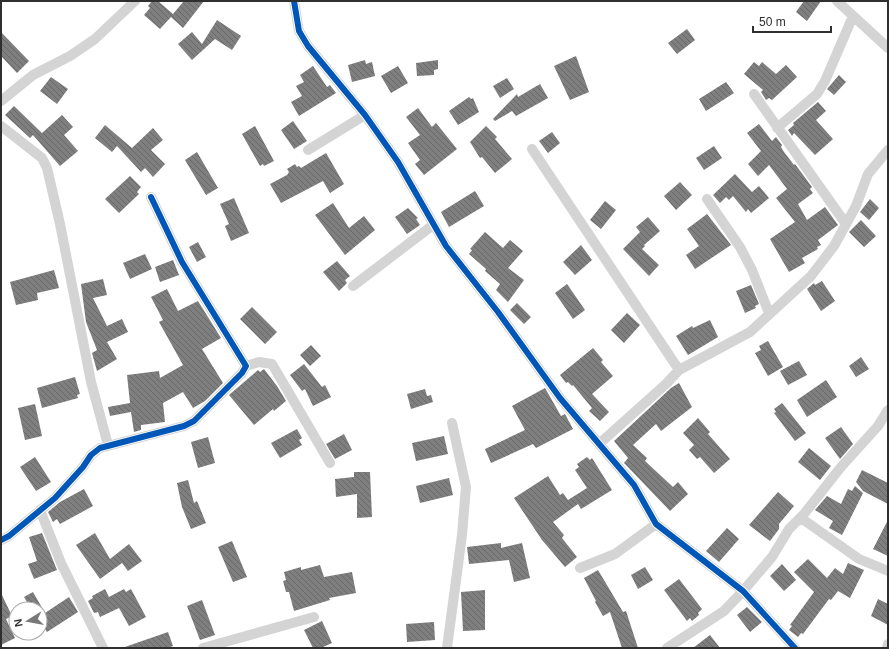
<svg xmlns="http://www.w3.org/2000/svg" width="889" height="649" font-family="Arial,sans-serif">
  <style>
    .building { fill: url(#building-back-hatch) }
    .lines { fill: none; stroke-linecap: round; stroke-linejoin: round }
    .street { stroke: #d4d4d4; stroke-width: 10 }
    .cycleway-casing { stroke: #fff; stroke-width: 8 }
    .cycleway { stroke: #0057b8; stroke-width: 6 }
  </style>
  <defs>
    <pattern id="building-back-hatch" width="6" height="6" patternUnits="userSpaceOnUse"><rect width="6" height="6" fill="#7f7f7f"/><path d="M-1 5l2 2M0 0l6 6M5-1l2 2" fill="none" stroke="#686868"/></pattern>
  </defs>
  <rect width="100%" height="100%" fill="#fff"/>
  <!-- building -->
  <path class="building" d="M152,1H158L173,14L184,1H204L183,28L171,17L160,29L144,15L150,8L148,6Z
    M804,1H821L807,21L796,12Z
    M217,20L241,36L232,50L215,39L192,60L178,44L192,32L202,44Z
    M687,29L695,40L677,54L668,43Z
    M1,32L29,61L17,73L1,56Z
    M576,56L589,92L570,100L554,66Z
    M365,60L366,64L372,62L375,76L352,82L348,65Z
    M438,60V69L434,70V75L417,76L416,63Z
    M754,62L759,66L762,62L776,74L786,65L797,77L772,100L769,98L766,100L761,92L763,90L744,74Z
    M313,66L327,87L330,85L336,93L299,116L291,102L302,96L296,86L304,82L300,75Z
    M398,66L408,83L391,93L381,76Z
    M839,75L846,82L834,95L827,89Z
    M51,77L68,89L57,104L40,91Z
    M507,78L514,89L500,98L493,86Z
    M726,82L734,93L706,111L699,99Z
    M540,84L548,98L516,116L512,111L495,121L493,119L517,94L518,97Z
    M469,97L471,99L473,98L479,112L458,125L449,111Z
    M818,102L826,111L816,120L833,139L815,155L794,133L792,136L788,130L794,125L793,123Z
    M14,106L42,133L62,115L73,127L64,135L78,151L60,166L33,135L30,138L5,115Z
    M418,108L432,127L436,123L457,149L424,175L415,164L420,160L408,143L420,135L406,117Z
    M293,121L307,141L294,149L281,130Z
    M759,124L772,141L776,137L782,145L781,147L784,152L794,165L795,164L812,187L810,189L813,193L798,204L807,220L825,207L838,225L818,240L821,245L817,247L818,249L802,258L805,263L789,272L770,239L795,222L776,198L787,189L769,165L758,176L748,164L761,151L747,133Z
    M105,125L132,148L153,128L163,140L151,150L165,164L153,177L145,168L141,172L117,146L112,152L95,138Z
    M255,126L274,161L264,166L263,164L260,166L242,134Z
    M486,126L497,137L495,139L512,159L495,173L482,157L480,158L470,142Z
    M552,132L560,143L548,153L539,141Z
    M714,146L722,158L704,170L696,158Z
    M197,152L218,188L206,195L185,160Z
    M326,153L344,184L330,193L323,181L281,203L270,184L287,175L289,172L287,169L295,164L297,167L299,166L301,168Z
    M735,174L752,192L759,186L769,198L751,213L748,209L746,212L733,196L729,200L726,197L720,203L713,195Z
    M130,176L141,187L137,192L139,194L119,213L105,199Z
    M680,182L692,195L676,210L664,196Z
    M475,191L484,206L449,227L441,212Z
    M234,198L249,233L231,241L225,226L229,224L220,204Z
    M870,199L879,208L869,220L860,212Z
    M605,201L616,210L601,229L590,220Z
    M333,203L349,228L364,216L375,230L345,255L315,215Z
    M408,208L418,218L416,219L420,225L407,234L395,217Z
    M707,214L731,245L695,269L686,255L699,246L687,229Z
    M648,217L660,231L644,245L645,246L642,249L659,265L649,276L623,249L640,232L636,227Z
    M861,220L876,236L864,247L849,232Z
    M485,232L503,248L510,240L523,251L508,268L524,280L508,302L496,290L500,284L485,271L486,269L469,254L472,250L470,249Z
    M198,242L206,257L197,262L189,247Z
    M581,245L592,260L575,275L563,262Z
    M145,254L152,269L130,279L123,263Z
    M173,260L179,275L160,282L155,267Z
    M337,261L350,276L345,280L347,283L339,291L323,272Z
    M54,270L59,288L37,293L38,300L16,305L10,282Z
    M103,279L107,295L93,298L107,326L122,319L128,332L107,342L117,359L97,371L92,353L97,350L86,322L81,284Z
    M822,281L835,301L821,311L807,289L814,283L815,285Z
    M567,284L585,310L573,319L555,293Z
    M751,285L759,304L755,306L756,308L745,313L736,291Z
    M167,289L178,311L198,301L221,338L202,349L223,383L205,401L193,408L183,392L163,403L165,422L141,425V430L134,432L131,412L110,416L108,407L130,403L127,375L159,371L160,378L183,365L159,322L163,320L151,297Z
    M517,303L531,317L524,324L510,310Z
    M252,307L277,332L265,344L240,319Z
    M627,313L640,325L624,343L611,330Z
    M710,320L718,337L688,355L676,336L692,326L693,328Z
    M768,341L783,367L768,376L755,353L761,350L759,346Z
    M311,345L321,356L310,366L300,355Z
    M593,348L603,360L601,362L613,376L592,394L609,412L600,421L589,411L592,408L573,385L572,386L568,382L566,383L560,375Z
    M861,357L869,369L856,377L849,366Z
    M799,361L807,375L788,385L780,371Z
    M304,364L322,387L325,385L331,397L313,406L305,389L302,391L290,375Z
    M264,369L277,386L286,401L274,411L273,409L254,425L229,395L258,370L260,372Z
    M75,377L80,394L77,395L78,398L42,408L37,388Z
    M826,380L837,397L807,417L797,400Z
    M679,383L692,407L661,431L656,424L633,445L647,458L645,461L673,487L678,482L688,494L670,511L626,465L624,463L628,458L614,441L671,388Z
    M545,388L561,416L565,414L573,429L536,448L533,444L491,463L485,449L525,430L512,406Z
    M425,389L427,396L431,395L433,402L411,409L407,394Z
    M782,403L806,433L795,441L774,413L776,412L774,409Z
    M35,404L42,436L25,440L18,408Z
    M698,418L710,432L708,434L730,459L714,473L700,457L697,459L689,450L694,445L683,433Z
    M841,427L853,444L840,459L825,438Z
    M297,429L302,438L299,440L302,445L280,458L271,443Z
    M344,434L352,450L335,459L326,444Z
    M444,436L448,454L416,461L412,443Z
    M208,437L215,463L198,468L191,442Z
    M809,448L831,466L820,480L798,462Z
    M35,457L51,482L36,491L20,467Z
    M587,457L590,460L592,458L612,490L581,509L578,504L553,522L564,535L562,538L577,557L565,567L542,540L514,498L548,476L560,495L563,493L568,500L587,488L575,470L579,467L577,464Z
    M862,470L888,483V504L863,491L856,482Z
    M354,472H370L372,517L357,518V494L336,497L335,479L354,477Z
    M449,478L453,495L420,503L416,486Z
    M188,480L194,503L197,501L206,523L191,529L182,507L177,483Z
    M855,486L863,493L842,535L829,528L833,521L815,510L827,496L841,504L848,489L852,491Z
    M84,489L93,506L60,524L57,519L53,522L48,512L60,502Z
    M778,492L794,506L779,524V529L770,541L749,525Z
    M888,520V556L873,549Z
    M727,528L739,539L719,562L706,551Z
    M42,533L57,570L34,579L28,564L37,561L29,537Z
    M95,533L110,559L129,544L142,561L128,571L122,563L100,579L76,545Z
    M232,541L247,577L233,582L218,547Z
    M501,543V548L522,543L530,578L514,582L509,560L469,564L467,547Z
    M808,559L827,578L835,568L843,574L848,563L864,570L850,598L838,591L831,600L829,599L803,634L801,633L798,637L789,630L792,626L790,625L814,592L794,572Z
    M782,564L796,580L784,591L770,576Z
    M320,565L324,577L352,572L356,593L329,598L330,600L294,611L289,592H286L283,581L286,580L284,572L301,567V570Z
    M645,567L653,580L638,589L631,575Z
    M598,570L623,612L626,611L638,648H622L610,612L603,616L595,602L596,601L584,578Z
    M679,579L702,609L698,613L699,615L692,621L690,618L687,621L664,590Z
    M105,589L109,597L124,589L126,592L131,589L146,617L129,626L119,608L100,617L98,612L94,613L88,601L93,598L92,596Z
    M485,590V630L463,631L461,592Z
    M33,592L45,613L69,597L78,612L47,632L40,622V609H31L24,597Z
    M1,593L12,616L6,619L15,638L1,645Z
    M878,599L888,604V625L871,616Z
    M202,600L215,635L200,640L187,606Z
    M747,607L762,622L750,632L737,615Z
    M322,621L332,643L321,648H313L304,630Z
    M434,622L435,640L407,642L406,624Z
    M168,632L173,646L168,648H122Z
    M710,635L720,648H693Z"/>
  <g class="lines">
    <!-- street -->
    <path class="street" d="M294,1L299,31L308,46L365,115L398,162L446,246L498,312L560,398L634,485L656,524L743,591L795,648
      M837,1L888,48
      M754,94L846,224
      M1,101L33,75L70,56L95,39L135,1
      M1,126L42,158L47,168L60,224L91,382L108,445
      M777,128L817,94L825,81L853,16
      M532,149L679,370
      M308,150L365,115
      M707,199L740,247L752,270L769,313
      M353,286L433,225
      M246,366L259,362L272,364L330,463
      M599,444L666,384L679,370L750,332L811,276L834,246L856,206L868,174L888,150
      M40,510L61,563L103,648
      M801,518L859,559L888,571
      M1,540L9,536L55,498L83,467L91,455L100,448L184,426L194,421L242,373L246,366L182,262L151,197
      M580,568L615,554L656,524
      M203,648L314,617
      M447,648L462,535L466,487L452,423
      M667,648L724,611L743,591L772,557L789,529L804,514L841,467L878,426L888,410
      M887,648L888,644"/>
    <defs>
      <path id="cycleway" d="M294,1L299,31L308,46L365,115L398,162L446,246L498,312L560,398L634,485L656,524L743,591L795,648
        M1,540L9,536L55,498L83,467L91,455L100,448L184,426L194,421L242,373L246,366L182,262L151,197"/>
    </defs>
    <!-- cycleway casing -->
    <use href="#cycleway" class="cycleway-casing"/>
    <!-- cycleway -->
    <use href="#cycleway" class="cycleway"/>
  </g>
  <!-- border -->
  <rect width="889" height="649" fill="none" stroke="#2f2f2f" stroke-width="4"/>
  <!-- north arrow -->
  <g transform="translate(28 621) rotate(259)"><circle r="19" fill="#ffffff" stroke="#acacac"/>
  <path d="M0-3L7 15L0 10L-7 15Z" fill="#787878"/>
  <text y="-6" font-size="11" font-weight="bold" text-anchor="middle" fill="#2f2f2f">N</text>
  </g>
  <!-- scale -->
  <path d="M753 26v6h78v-6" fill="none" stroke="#2f2f2f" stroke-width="2"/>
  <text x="759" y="26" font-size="12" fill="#2f2f2f" stroke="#ffffff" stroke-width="3" paint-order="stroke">50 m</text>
</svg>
